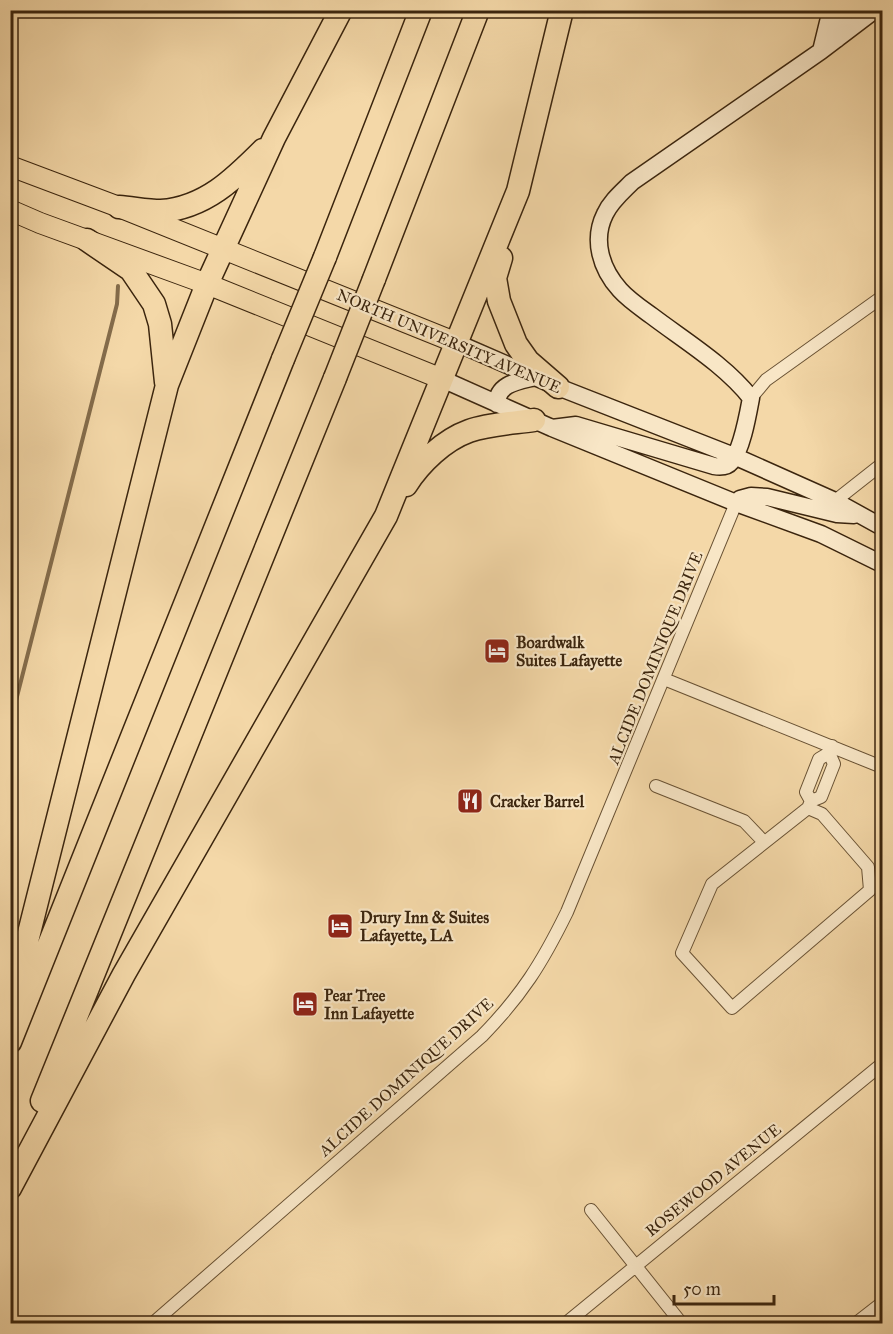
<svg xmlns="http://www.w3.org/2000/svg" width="893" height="1334" font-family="'IM FELL Great Primer',serif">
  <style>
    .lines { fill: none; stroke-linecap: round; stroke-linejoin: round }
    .stream { stroke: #846c4b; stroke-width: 4 }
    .street-casing { stroke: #695234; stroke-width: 14 }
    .secondary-casing { stroke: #3b250e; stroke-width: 19 }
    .primary-casing { stroke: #3b250e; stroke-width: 22 }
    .highway-casing { stroke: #3b250e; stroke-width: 25 }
    .street { stroke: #f8e6c6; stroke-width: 12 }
    .secondary { stroke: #f8e6c6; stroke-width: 16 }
    .primary { stroke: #f4d8a8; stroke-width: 20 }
    .highway { stroke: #f4d8a8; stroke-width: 22 }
    .highway-bridge-casing { stroke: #3b250e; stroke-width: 25; stroke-linecap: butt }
    .highway-bridge { stroke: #f4d8a8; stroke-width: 22 }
    .labels { text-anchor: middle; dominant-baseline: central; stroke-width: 4.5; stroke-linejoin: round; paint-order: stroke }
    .street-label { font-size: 16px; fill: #3b250e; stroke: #f8e6c6 }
    .poi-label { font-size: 16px; font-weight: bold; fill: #3b250e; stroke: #f8e6c6; text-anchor: start }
  </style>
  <rect width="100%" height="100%" fill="#f4d8a8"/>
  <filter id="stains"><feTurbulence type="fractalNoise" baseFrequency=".00333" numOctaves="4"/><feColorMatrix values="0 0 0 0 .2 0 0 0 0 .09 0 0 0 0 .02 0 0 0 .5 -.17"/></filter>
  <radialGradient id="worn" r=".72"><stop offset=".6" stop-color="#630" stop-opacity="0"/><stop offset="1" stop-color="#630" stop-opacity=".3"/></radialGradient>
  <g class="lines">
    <!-- stream -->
    <path class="stream" d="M10,724L117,304L118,286"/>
    <defs>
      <path id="street" d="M751,398L766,380L882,297
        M835,501L882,464
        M664,679L882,767
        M829,753L834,764L821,797L811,801L806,792L819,759L829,753L832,746
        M656,786L744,821L764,842
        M808,808L822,814L868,867L870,890L732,1008L682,953L712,884L808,808L811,801
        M591,1210L682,1324
        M152,1324L482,1036C522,995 542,963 567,912L736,503
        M565,1324L882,1064
        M855,1324L882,1303"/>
      <path id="secondary" d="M837,39L845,10
        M821,51L831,10
        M457,343L558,387L734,456L835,501L882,527
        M442,379L552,428L736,503L821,534L882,564
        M497,404C497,383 520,381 535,377
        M552,428L576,425L714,466C720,467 727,467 731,462C742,450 748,414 751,398C725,365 685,341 652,316C641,308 629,300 620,290C601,269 592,240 605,214C611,201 622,192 632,182L821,51L875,10
        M736,503L740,499L751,496L767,497L837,514L854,515"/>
      <path id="primary" d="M10,166L119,207L457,343
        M10,210L40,223L207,284L442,379"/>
      <path id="highway" d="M119,207C133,208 147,211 161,211C205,208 234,179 263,150
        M87,240L131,270L154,304L160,324L166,382
        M325,257L421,10
        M501,258L495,278L499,301L516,344L528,361L558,387
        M374,279L478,10
        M406,485C420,463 444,440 469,431C489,424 513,423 534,420
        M10,993L24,953L167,385L207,284L274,138L341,10
        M10,1042L283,359
        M42,1101L335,378
        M10,1188L124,974L386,516L518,191L562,10"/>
    </defs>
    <!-- street casing -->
    <use href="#street" class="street-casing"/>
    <!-- secondary casing -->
    <use href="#secondary" class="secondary-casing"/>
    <!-- primary casing -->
    <use href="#primary" class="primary-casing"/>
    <!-- highway casing -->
    <use href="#highway" class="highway-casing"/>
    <!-- street -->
    <use href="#street" class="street"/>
    <!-- secondary -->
    <use href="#secondary" class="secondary"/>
    <!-- primary -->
    <use href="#primary" class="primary"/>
    <!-- highway -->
    <use href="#highway" class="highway"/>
    <defs>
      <path id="highway-bridge" d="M283,359L325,257
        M335,378L374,279"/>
    </defs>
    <!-- highway-bridge casing -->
    <use href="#highway-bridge" class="highway-bridge-casing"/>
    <!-- highway-bridge -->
    <use href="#highway-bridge" class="highway-bridge"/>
  </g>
  <!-- icons -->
  <defs>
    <symbol id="hotel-square" viewBox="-11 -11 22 22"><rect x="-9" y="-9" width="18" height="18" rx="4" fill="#8f2418" stroke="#f8e6c6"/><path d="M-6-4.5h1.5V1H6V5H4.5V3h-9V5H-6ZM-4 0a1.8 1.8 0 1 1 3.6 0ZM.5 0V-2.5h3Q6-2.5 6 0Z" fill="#fff"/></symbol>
    <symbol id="restaurant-square" viewBox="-11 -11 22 22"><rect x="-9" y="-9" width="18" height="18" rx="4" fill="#8f2418" stroke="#f8e6c6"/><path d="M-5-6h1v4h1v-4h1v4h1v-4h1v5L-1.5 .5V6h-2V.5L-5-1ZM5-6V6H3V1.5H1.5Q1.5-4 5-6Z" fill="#fff"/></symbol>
  </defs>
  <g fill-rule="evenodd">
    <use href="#hotel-square" x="482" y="636" width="30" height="30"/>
    <use href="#restaurant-square" x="455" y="786" width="30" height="30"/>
    <use href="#hotel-square" x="325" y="911" width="30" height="30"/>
    <use href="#hotel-square" x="290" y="989" width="30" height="30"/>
  </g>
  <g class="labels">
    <!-- street labels -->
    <g class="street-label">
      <text transform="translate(449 341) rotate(23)">NORTH UNIVERSITY AVENUE</text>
      <text transform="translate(655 658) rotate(-68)">ALCIDE DOMINIQUE DRIVE</text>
      <text transform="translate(406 1077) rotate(-42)">ALCIDE DOMINIQUE DRIVE</text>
      <text transform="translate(713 1180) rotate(-39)">ROSEWOOD AVENUE</text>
    </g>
    <!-- poi labels -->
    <g class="poi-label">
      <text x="516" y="642">Boardwalk<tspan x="516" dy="18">Suites Lafayette</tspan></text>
      <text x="490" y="801">Cracker Barrel</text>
      <text x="360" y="917">Drury Inn &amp; Suites<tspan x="360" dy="18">Lafayette, LA</tspan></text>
      <text x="324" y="995">Pear Tree<tspan x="324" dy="18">Inn Lafayette</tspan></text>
    </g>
  </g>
  <!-- margin -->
  <rect width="893" height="1334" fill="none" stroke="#f4d8a8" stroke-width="36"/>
  <rect x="12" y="12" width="869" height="1310" fill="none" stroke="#3b250e" stroke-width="3"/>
  <rect x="18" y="18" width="857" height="1298" fill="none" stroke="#3b250e" stroke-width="1.5"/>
  <!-- scale -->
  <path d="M674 1295v9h100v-9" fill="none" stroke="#3b250e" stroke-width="3"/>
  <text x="683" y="1295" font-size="18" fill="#3b250e" stroke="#f8e6c6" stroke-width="4.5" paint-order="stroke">50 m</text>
  <rect width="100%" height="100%" filter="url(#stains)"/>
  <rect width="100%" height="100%" fill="url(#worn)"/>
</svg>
